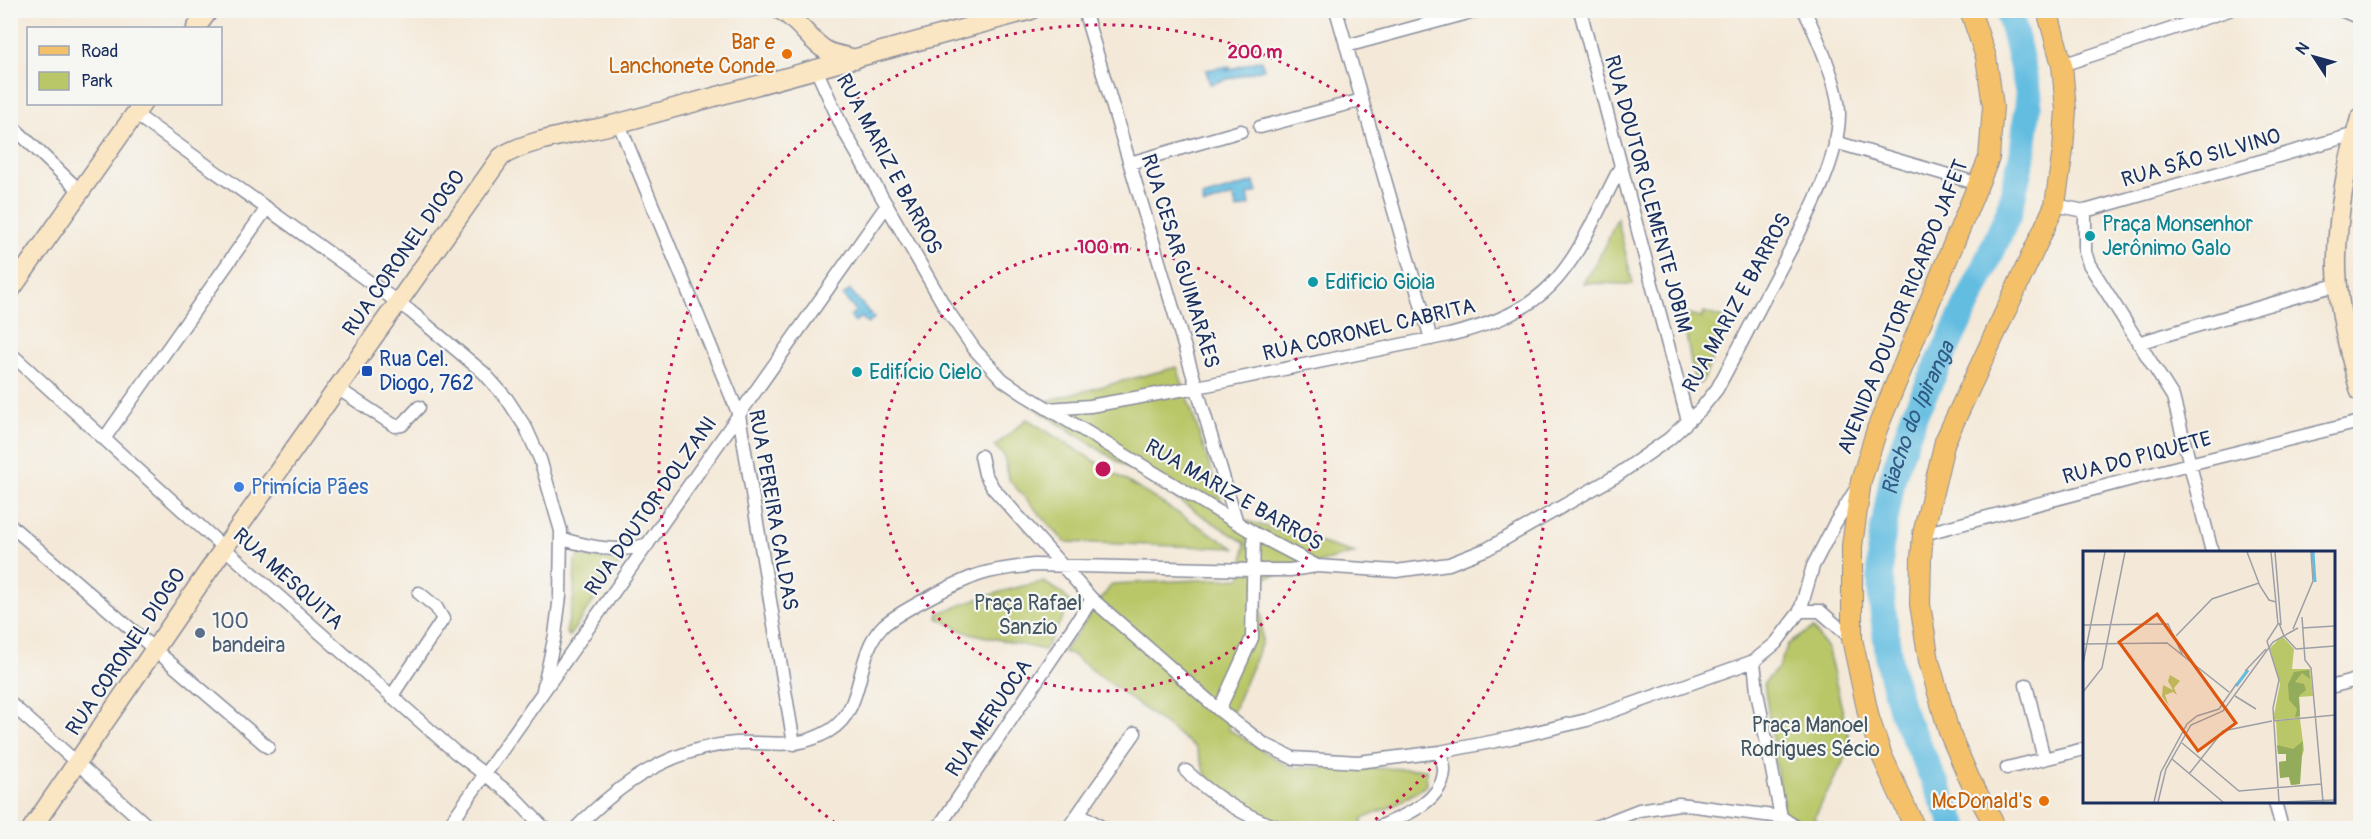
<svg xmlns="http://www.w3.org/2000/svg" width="2371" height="839" font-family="Pangolin,sans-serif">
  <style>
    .green { fill: #bac768; stroke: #6a7b63; stroke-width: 1.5 }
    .water { fill: #63bde1; stroke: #3f76a0; stroke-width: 1.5 }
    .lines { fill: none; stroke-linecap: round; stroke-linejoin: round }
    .river { stroke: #63bde1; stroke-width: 27 }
    .street-casing { stroke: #888c9b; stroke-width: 15 }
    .secondary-casing { stroke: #888c9b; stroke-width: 21 }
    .primary-casing { stroke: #888c9b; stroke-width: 22 }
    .street { stroke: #fff; stroke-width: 12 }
    .secondary { stroke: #fbe6c4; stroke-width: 18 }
    .primary { stroke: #f4c16b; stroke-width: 20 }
    .ring { fill: none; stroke: #c2185b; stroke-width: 3; stroke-dasharray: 3 6 }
    .food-dot { fill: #e8710a; stroke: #f6f6f2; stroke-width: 2 }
    .culture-dot { fill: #0f9aa8; stroke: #f6f6f2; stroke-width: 2 }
    .transit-dot { fill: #1a4fb4; stroke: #f6f6f2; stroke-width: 2 }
    .shop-dot { fill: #3f7fe0; stroke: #f6f6f2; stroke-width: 2 }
    .service-dot { fill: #5c6f8a; stroke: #f6f6f2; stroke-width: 2 }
    .labels { text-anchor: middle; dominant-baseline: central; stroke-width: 4.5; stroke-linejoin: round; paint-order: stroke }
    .food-label { font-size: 21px; fill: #c56008; stroke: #f6f6f2; text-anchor: end }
    .street-label { font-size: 21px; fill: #1b2f5e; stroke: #f6f6f2 }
    .culture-label { font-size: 21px; fill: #0d838f; stroke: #f6f6f2; text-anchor: start }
    .transit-label { font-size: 21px; fill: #164399; stroke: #f6f6f2; text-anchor: start }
    .shop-label { font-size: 21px; fill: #366cbe; stroke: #f6f6f2; text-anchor: start }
    .park-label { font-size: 21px; fill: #435560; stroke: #f6f6f2 }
    .service-label { font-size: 21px; fill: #4e5e75; stroke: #f6f6f2; text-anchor: start }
    .water-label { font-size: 22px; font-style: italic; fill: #315a85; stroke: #f6f6f2 }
    .inset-river { fill: none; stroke: #63bde1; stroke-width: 3 }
    .inset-road { fill: none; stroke: #9d9fa7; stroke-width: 1.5 }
    .view { fill: #de5710; fill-opacity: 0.15; stroke: #de5710; stroke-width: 3 }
    .inset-edge { fill: none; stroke: #1b2f5e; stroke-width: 3 }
    .centre { fill: #c2185b; stroke: #f6f6f2; stroke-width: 3 }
    .ring-label { font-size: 18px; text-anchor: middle; font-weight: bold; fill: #c2185b; stroke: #f6f6f2; stroke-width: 4.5; stroke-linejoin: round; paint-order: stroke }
  </style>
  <rect width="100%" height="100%" fill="#f6f6f2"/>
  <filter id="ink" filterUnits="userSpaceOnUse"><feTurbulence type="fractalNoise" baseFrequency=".0167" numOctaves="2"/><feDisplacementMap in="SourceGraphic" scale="12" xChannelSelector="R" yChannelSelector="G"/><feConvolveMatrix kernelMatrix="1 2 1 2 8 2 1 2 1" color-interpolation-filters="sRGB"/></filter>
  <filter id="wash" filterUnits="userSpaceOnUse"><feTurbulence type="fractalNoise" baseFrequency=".008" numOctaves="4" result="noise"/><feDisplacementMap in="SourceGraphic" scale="24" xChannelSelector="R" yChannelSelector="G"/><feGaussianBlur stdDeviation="1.35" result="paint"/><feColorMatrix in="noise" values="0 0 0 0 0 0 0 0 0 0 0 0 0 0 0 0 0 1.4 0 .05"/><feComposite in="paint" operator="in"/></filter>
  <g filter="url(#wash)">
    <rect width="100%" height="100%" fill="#f4e9d8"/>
    <!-- green -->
    <path class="green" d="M1617,218L1633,284L1583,283L1605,247Z
      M1682,312L1702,318L1704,312L1726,319L1704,379L1699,384L1694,379Z
      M1177,367L1226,515L1355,553L1261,579L1262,642L1233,712L1228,729L1289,767L1426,769L1427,785L1397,804L1362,819V828H1299V823L1269,819L1209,783L1196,748L1071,654L1063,652L1112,584L1241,578L1245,543L1030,405Z
      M1027,419L1234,548L1065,542L1009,480L1004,456L995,446Z
      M579,556L618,561L619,565L569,636L566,633L574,595L575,560Z
      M1043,582L1061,592L1071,603L1044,650L965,632L938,618L939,613C974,600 1007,588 1043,582Z
      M1813,628L1828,650L1851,747L1814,818L1828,828H1803L1783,815L1764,683L1779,667L1788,644Z"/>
    <!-- water -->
    <path class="water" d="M1261,60L1264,69L1210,84L1206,70L1229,66L1230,68L1225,71Z
      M1254,182L1257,192L1248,195L1250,205L1237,209L1233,196L1204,205L1202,197Z
      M850,290L874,318L868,324L861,317L855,322L850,316L856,311L843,296Z"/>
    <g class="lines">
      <!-- river -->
      <path class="river" id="s1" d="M1956,828L1901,709L1890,668L1881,594L1880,550L1893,475L1915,413L1977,284L2009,212L2023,152L2029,95L2009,10"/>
    </g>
  </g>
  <g filter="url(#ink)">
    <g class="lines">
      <defs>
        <path id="street" d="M1084,10L1237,523
          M1336,10L1431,339
          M1580,10L1688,421
          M2341,10L2360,18
          M1346,46L1479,10
          M2062,65L2229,10
          M816,69L844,131L945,307L975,350L1003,380L1022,393L1254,533L1317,566L1396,571L1449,564L1487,549L1616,476L1669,439L1701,409L1717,389C1738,350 1758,310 1779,271C1802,227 1839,164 1839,114C1839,86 1817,36 1804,10
          M135,114L410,311L484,373L507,399L526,428L540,459L561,531L560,596L555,635L543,690
          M10,124L80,191
          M619,124L739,415L794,744
          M1260,127L1362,100
          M1835,142L1979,184
          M1130,163L1241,131
          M2055,205L2085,211L2359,133
          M2085,211V252L2089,264L2173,397L2212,552
          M2138,343L2339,284
          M10,353L224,548L455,752L512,795L544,828
          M337,388L395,426L402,425L419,407
          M1048,409L1090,406L1197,387L1449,335C1563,308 1572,261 1621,166
          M104,439L267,208
          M981,456L985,474L993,488L1092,599L1219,710L1264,744L1293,758L1358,762L1440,752L1511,738L1587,720L1754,661L1776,643L1800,611L1813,566L1834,525L1856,489
          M10,525L268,747
          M1923,534L2189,464L2360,422
          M562,539C591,547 619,554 648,544
          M1800,611H1820L1852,639
          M1754,661L1757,692L1781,817L1797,828
          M2026,685L2044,759
          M2334,686L2360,679
          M391,697L443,619L436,607L419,593
          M10,703L150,828
          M1219,710L1252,638L1254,533
          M2007,768L2084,749
          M1186,771C1213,796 1245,817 1280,828
          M2275,802L2282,828
          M1079,813L1103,828
          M447,828L887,205
          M576,828C620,783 671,748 736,743C773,741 794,751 829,731C860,713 857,672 871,643C874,637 879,630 884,625C902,610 959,581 981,574C998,569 1016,567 1034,565L1253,570H1290L1317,566
          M938,828L1092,599
          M1068,828L1135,733
          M1377,828C1401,817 1442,803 1444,771C1445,766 1441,758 1440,752
          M1593,828L1639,810L1679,804L1781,817"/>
        <path id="secondary" d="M780,10C799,20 809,41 827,51C835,55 846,56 855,59
          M196,28L209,10
          M2360,118C2346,166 2336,218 2337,269C2338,310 2349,352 2360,392
          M10,291L142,104
          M32,828L224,548L501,157C528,138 589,132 623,122C759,85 895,48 1031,10"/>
        <path id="primary" d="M1915,828L1882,756L1869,718L1852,639V546L1861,481L1877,429L1989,158L1993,106L1986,57L1970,10
          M1996,828L1969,778L1949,732L1929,661L1920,604L1921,558L1923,534L1945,441L2055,205L2063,150L2066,110L2062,65L2047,10"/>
      </defs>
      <!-- street casing -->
      <use href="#street" class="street-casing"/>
      <!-- secondary casing -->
      <use href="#secondary" class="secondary-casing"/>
      <!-- primary casing -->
      <use href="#primary" class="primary-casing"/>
      <!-- street -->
      <use href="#street" class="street"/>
      <!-- secondary -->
      <use href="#secondary" class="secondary"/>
      <!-- primary -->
      <use href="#primary" class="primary"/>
    </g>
  </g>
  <!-- distance rings -->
  <g class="ring">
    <circle cx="1103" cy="469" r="222"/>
    <path d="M842 828A444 444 0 1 1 1364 828"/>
  </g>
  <!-- markers -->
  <g class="food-dot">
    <circle cx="787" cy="54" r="6"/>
    <circle cx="2044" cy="801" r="6"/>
  </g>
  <g class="culture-dot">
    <circle cx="2090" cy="236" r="6"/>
    <circle cx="1313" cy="282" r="6"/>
    <circle cx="857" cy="372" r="6"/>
  </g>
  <rect class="transit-dot" x="361" y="365" width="12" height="12" rx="3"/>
  <circle class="shop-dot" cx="239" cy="487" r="6"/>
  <circle class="service-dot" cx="200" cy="633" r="6"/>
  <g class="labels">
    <!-- food labels -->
    <g class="food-label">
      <text x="775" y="42">Bar e<tspan x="775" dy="24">Lanchonete Conde</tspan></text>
      <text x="2032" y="801">McDonald's</text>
    </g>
    <!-- street labels -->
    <g class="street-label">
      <text transform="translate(2201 158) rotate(-16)">RUA SÃO SILVINO</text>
      <text transform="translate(889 164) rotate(62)">RUA MARIZ E BARROS</text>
      <text transform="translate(1648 194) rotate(75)">RUA DOUTOR CLEMENTE JOBIM</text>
      <text transform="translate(404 253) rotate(-55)">RUA CORONEL DIOGO</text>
      <text transform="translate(1180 261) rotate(73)">RUA CESAR GUIMARÃES</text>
      <text transform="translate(1737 303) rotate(-61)">RUA MARIZ E BARROS</text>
      <text transform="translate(1903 307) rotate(-68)">AVENIDA DOUTOR RICARDO JAFET</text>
      <text transform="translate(1369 330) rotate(-13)">RUA CORONEL CABRITA</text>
      <text transform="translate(2137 458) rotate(-15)">RUA DO PIQUETE</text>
      <text transform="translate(1234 495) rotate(30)">RUA MARIZ E BARROS</text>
      <text transform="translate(651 506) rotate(-55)">RUA DOUTOR DOLZANI</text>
      <text transform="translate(773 510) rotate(80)">RUA PEREIRA CALDAS</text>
      <text transform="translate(288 579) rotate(42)">RUA MESQUITA</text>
      <text transform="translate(126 652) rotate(-56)">RUA CORONEL DIOGO</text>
      <text transform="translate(989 718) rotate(-56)">RUA MERUOCA</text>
    </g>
    <!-- culture labels -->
    <g class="culture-label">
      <text x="2102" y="224">Praça Monsenhor<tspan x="2102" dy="24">Jerônimo Galo</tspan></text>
      <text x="1325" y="282">Edificio Gioia</text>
      <text x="869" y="372">Edifício Cielo</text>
    </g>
    <!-- transit labels -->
    <g class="transit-label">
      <text x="379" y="359">Rua Cel.<tspan x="379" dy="24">Diogo, 762</tspan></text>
    </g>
    <!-- shop labels -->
    <g class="shop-label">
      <text x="251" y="487">Primícia Pães</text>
    </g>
    <!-- park labels -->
    <g class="park-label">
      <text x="1028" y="603">Praça Rafael<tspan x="1028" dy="24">Sanzio</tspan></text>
      <text x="1810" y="725">Praça Manoel<tspan x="1810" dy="24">Rodrigues Sécio</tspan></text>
    </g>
    <!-- service labels -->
    <g class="service-label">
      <text x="212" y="621">100<tspan x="212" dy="24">bandeira</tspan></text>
    </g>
    <!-- water labels -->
    <g class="water-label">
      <text stroke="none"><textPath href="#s1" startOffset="430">Riacho do Ipiranga</textPath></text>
    </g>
  </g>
  <!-- overview -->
  <g transform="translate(2083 551)">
    <rect width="252" height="252" fill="#f4e9d8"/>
    <path d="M199,85L211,98L209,118H227L230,145L216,146L217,167L190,169L197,133L187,97ZM87,124L97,130L91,137L94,144L90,141L82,144L86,155L79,145L80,134L90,139L85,130ZM217,168L221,199L216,214L217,233L208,234L206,226L197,227L196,211L203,210V203H195L193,170Z" fill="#bac768"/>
    <path d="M226,119L227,128L219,122L212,131L221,133L223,139L216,145L217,165L212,166L214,158L206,149L205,133L211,121ZM220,190L217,233L208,234L206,226L197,227L196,211L203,210V203H195L194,194L210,198Z" fill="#93ac5c"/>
    <path class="inset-river" d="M230,1L232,31M153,135L165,119"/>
    <path class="inset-road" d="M164,1L177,35L186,49L193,51M188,1L195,73L184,90L196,129L190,157L196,251M192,1L198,74M219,66L222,109L228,117L240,251M196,72L201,85L213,98L252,95M0,74L85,73L100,105M219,77L252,75M210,78L230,30L228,1M93,85L129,48L176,32M0,93L84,92L146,141M0,113L22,1M162,120L183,98M0,141L19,117L42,1M152,145L173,158M190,170L252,164M99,192L156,240L238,233M89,208L140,251M106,223L140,180L189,170M71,251L78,221L104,173L114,165L136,158L154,132M75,251L83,218L108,174L140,160L190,91L215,77M197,251L252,249"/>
    <path class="view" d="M74,63L153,172L115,200L36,91Z"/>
    <rect width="252" height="252" class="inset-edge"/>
  </g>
  <circle cx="1103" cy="469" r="9" class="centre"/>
  <g class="ring-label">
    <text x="1255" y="58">200 m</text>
    <text x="1103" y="253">100 m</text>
  </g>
  <!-- margin -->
  <rect width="2371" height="839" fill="none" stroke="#f6f6f2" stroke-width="36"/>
  <!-- legend -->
  <rect x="27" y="27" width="195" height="78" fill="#f6f6f2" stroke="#9ea6b7" stroke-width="1.5"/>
  <rect x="39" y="46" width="30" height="9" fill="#f4c16b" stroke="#9ea6b7" stroke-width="1.5"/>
  <text x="81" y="57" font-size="18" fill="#1b2f5e">Road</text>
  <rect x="39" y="72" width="30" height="18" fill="#bac768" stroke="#9ea6b7" stroke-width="1.5"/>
  <text x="81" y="87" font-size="18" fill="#1b2f5e">Park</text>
  <!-- north arrow -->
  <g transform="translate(2314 57) rotate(306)" stroke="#f6f6f2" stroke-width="4.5" paint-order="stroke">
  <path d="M0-4.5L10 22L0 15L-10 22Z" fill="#1b2f5e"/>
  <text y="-9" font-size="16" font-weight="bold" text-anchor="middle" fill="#1b2f5e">N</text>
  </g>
</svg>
